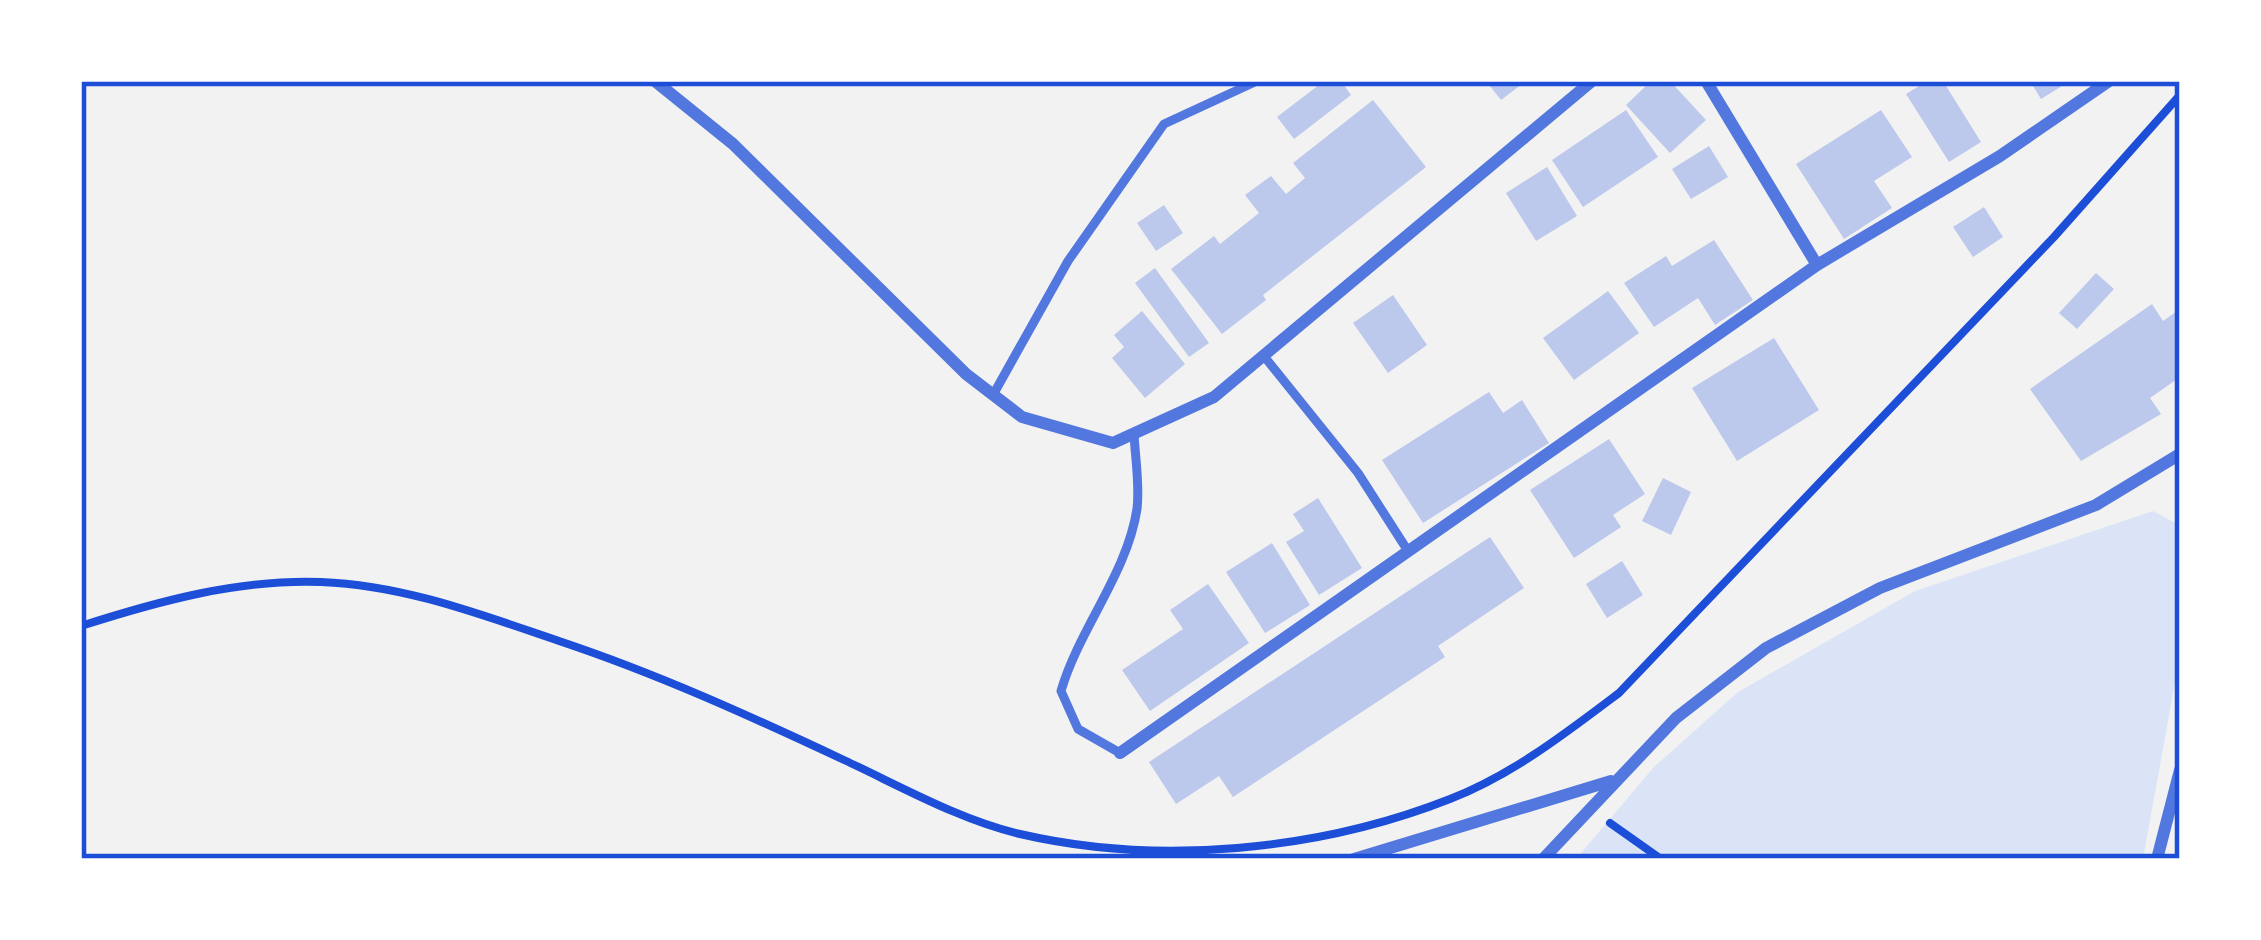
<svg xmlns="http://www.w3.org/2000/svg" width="2261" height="940" font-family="Barlow,sans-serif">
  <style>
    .green { fill: #dbe4f7 }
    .building { fill: #bdc9ec }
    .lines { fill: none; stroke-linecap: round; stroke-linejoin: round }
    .path { stroke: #1d4ed8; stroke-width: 8 }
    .service { stroke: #5277de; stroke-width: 9 }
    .minor { stroke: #5277de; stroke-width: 12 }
    .neatline { fill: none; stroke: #1d4ed8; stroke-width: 4.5 }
  </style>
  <rect width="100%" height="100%" fill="#f2f2f2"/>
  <!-- green -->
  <path class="green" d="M2153,511L2177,524L2180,655L2143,859H1576L1654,767L1738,692L1915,591Z"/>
  <!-- building -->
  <path class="building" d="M1324,81H1341L1351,95L1294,139L1277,117Z
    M1486,81H1526L1501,100Z
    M1651,81H1670L1706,120L1670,153L1626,105Z
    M1927,81H1943L1981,142L1949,162L1906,94Z
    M2030,81H2070L2041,99Z
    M1373,100L1426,167L1263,295L1266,300L1222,334L1171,269L1214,236L1220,244L1259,213L1245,195L1271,176L1286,194L1305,178L1293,163Z
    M1626,110L1658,157L1583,207L1552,160Z
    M1881,110L1912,157L1874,181L1892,208L1844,239L1796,164Z
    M1709,146L1728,177L1691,199L1672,169Z
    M1547,167L1577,216L1536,241L1506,193Z
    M1164,205L1183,233L1156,251L1137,223Z
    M1984,207L2003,237L1973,257L1953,227Z
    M1714,240L1753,300L1715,325L1698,298L1654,327L1624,283L1666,256L1672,266Z
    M1155,268L1209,343L1189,357L1135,283Z
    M2096,273L2114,289L2077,329L2059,313Z
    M1608,291L1639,333L1574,380L1543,338Z
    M1393,295L1427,345L1388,373L1353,323Z
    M2152,304L2163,321L2180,309V377L2150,398L2161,414L2081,461L2030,389Z
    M1142,311L1185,364L1145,398L1112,358L1124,347L1114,335Z
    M1774,338L1819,410L1737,461L1692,388Z
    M1489,392L1503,413L1522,400L1549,443L1423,523L1382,460Z
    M1609,439L1645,494L1613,515L1621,527L1574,558L1530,490Z
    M1663,478L1691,492L1671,535L1642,521Z
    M1318,498L1362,568L1319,595L1286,542L1304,531L1293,514Z
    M1490,537L1524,588L1438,646L1445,657L1233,797L1219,776L1176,804L1149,762Z
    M1272,543L1310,605L1265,633L1226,572Z
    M1622,561L1643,595L1607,618L1586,584Z
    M1208,584L1249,643L1150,711L1122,670L1183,629L1170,610Z"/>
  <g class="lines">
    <!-- path -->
    <path class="path" d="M81,626C159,601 239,579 321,582C404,585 482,615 559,641C658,674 750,716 844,760C900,786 960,820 1020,834C1158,866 1318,851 1450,799C1512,775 1566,733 1619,693L2054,237L2180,95
      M1610,823L1661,859"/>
    <!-- service -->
    <path class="service" d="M1263,355L1358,473L1408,551
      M993,395L1068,261L1164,124L1257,81
      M1120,753L1078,729L1061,691C1079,629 1127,574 1137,509C1140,485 1135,457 1134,433"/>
    <!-- minor -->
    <path class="minor" d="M655,81L733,144L966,374L1022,417L1113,443L1214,397L1592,81
      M1706,81L1817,265
      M1120,753L1817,265L2000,156L2109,81
      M1354,859L1611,781
      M1543,859L1676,718L1766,648L1880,588L2096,505L2180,454
      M2157,859L2180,770"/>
  </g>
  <!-- border -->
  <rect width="2261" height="940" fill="none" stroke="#ffffff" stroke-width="168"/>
  <rect x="84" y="84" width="2093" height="772" class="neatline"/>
</svg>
